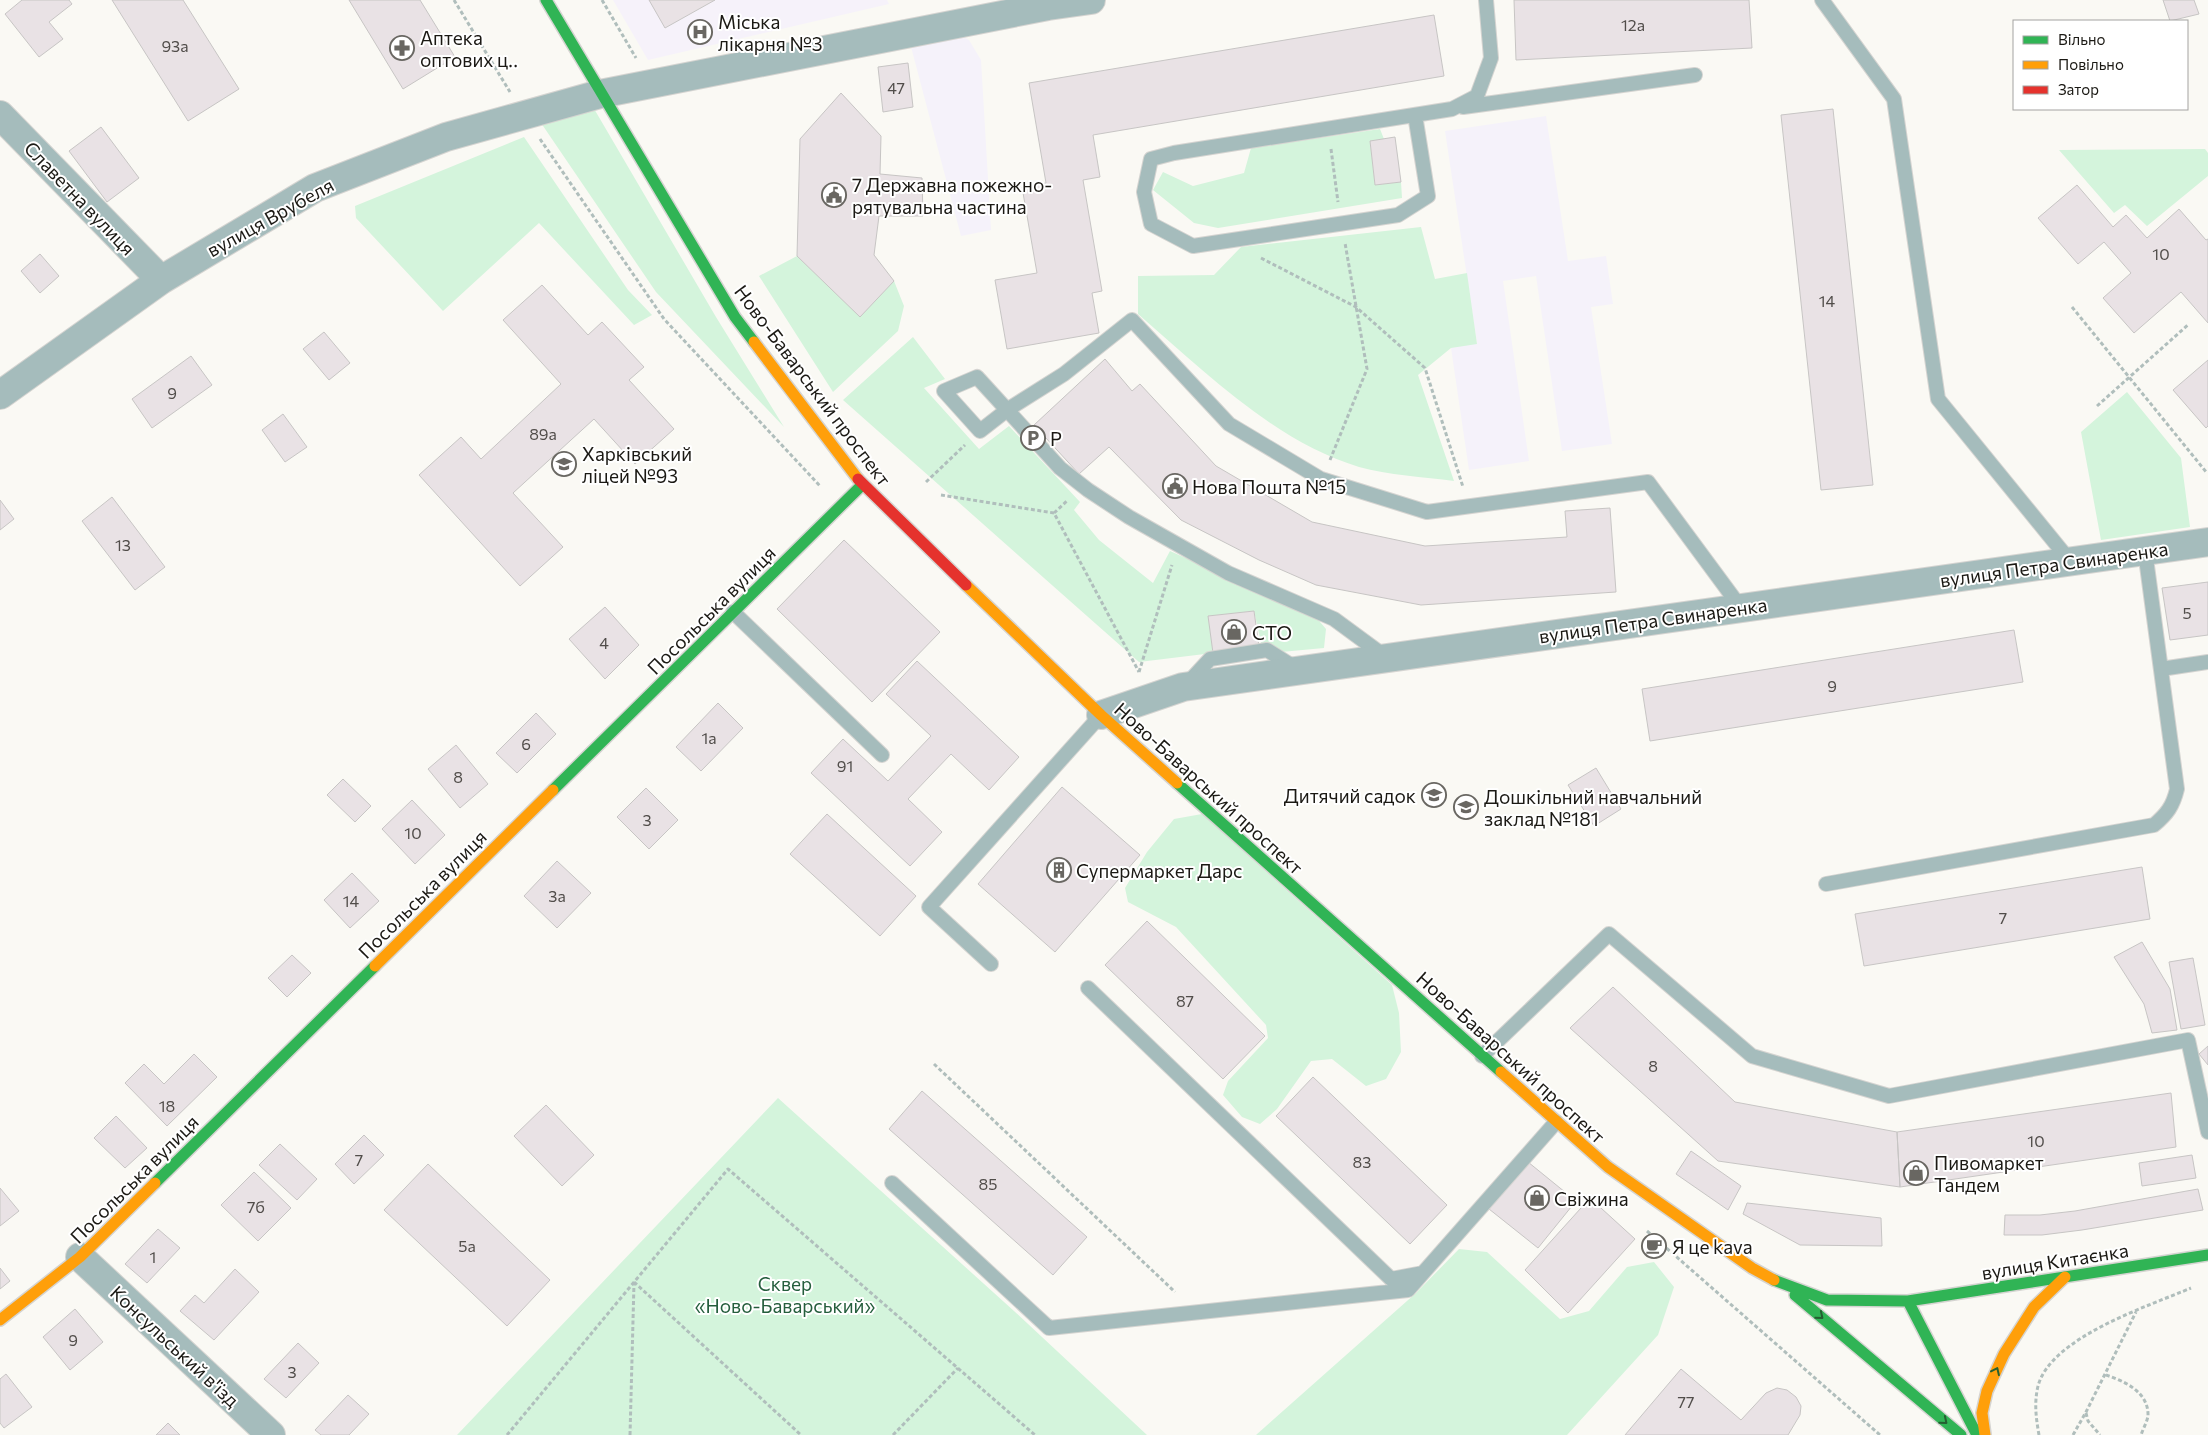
<svg xmlns="http://www.w3.org/2000/svg" width="2208" height="1435" font-family="Commissioner,sans-serif">
  <style>
    .industrial { fill: #f5f2fa }
    .medical { fill: #f6f2fa }
    .green { fill: #d4f4dc }
    .building { fill: #e9e2e5; stroke: #c7c5c4 }
    .lines { fill: none; stroke-linecap: round; stroke-linejoin: round }
    .lane-casing { stroke: #d5d4d1; stroke-width: 16 }
    .street-casing { stroke: #d5d4d1; stroke-width: 30 }
    .fast-casing { stroke: #d5d4d1; stroke-width: 14 }
    .slow-casing { stroke: #d5d4d1; stroke-width: 14 }
    .jam-casing { stroke: #d5d4d1; stroke-width: 14 }
    .path { stroke: #b0bebc; stroke-width: 3; stroke-dasharray: 4 2.5; stroke-linecap: butt }
    .lane { stroke: #a5bcbc; stroke-width: 14 }
    .street { stroke: #a5bcbc; stroke-width: 28 }
    .fast { stroke: #30b455; stroke-width: 11 }
    .slow { stroke: #ff9f0a; stroke-width: 11 }
    .jam { stroke: #e5322d; stroke-width: 11 }
    .oneway { stroke: #245f31 }
    .labels { text-anchor: middle; dominant-baseline: central; stroke-width: 4; stroke-linejoin: round; paint-order: stroke }
    .number-label { font-size: 16px; fill: #514d4a }
    .poi-label { font-size: 19px; fill: #1b1914; stroke: #fff; text-anchor: start }
    .street-label { font-size: 19px; fill: #1b1914; stroke: #fff }
    .park-label { font-size: 19px; fill: #255e3d; stroke: #fff }
  </style>
  <rect width="100%" height="100%" fill="#faf9f4"/>
  <!-- industrial -->
  <path class="industrial" d="M958,34L969,40L981,60L991,230L961,236L910,43Z
    M1546,116L1568,261L1606,256L1613,304L1591,307L1612,444L1562,451L1536,276L1503,281L1529,461L1469,470L1451,348L1477,343L1445,131Z"/>
  <!-- medical -->
  <path class="medical" d="M613,0H887L889,4L648,60Z"/>
  <!-- green -->
  <path class="green" d="M593,107L716,317L784,427L656,292L539,120Z
    M1380,129L1384,139L1370,141L1375,185L1401,182L1402,198L1218,228L1194,223L1153,190L1163,172L1193,186L1244,173L1251,148Z
    M524,137L628,290L652,315L634,325L539,223L443,311L356,218L355,206Z
    M2205,149L2208,153V176L2147,226L2125,205L2114,213L2059,150Z
    M1421,227L1435,279L1467,273L1477,344L1451,348L1418,375L1454,481C1424,477 1388,475 1359,467C1275,442 1203,370 1138,314V276L1214,275L1241,247Z
    M797,256L860,316L894,281L904,306L898,331L833,392L759,276Z
    M913,337L945,379L924,388L979,449L1009,426L1080,502L1074,510L1099,540L1153,583L1170,551L1315,616L1326,629L1324,648L1281,652L1262,647L1254,611L1209,616L1213,653L1139,662L843,400Z
    M2127,392L2181,458L2190,527L2101,540L2081,432Z
    M1202,814L1392,985L1399,1013L1401,1052L1386,1079L1366,1086L1332,1059L1311,1061L1277,1109L1260,1124L1242,1117L1223,1095L1228,1081L1268,1038L1266,1025L1176,927L1128,902L1125,888L1147,852L1174,819Z
    M778,1098L1014,1311L1147,1435H457Z
    M1459,1249L1487,1252L1560,1319L1589,1311L1627,1267L1654,1262L1674,1287L1658,1335L1567,1435H1256L1416,1293Z"/>
  <!-- building -->
  <path class="building" d="M22,0H69L72,4L49,22L63,39L39,57L5,14Z
    M112,0H183L239,89L188,121Z
    M349,0H420L455,57L403,89Z
    M649,0H715L665,28Z
    M1514,0H1749L1752,48L1516,60Z
    M2163,0H2194L2199,14L2170,21Z
    M1434,15L1444,76L1093,135L1100,177L1083,180L1102,291L1092,293L1099,333L1007,349L995,280L1037,273L1022,187L1046,183L1029,83Z
    M908,63L913,107L883,112L878,67Z
    M841,93L881,136L880,174L922,178L923,216H879L874,255L894,281L860,317L797,256L800,139Z
    M1833,109L1873,485L1821,490L1781,115Z
    M101,127L139,178L107,202L69,151Z
    M1395,137L1401,182L1375,185L1370,141Z
    M2077,185L2113,227L2126,215L2147,238L2179,209L2206,240L2208,239V323L2181,292L2134,333L2103,298L2131,273L2104,242L2078,264L2038,218Z
    M40,254L59,276L40,293L21,271Z
    M542,285L588,335L602,322L644,367L629,380L674,429L635,464L594,419L513,493L563,547L520,586L419,475L461,437L481,459L561,384L503,320Z
    M324,332L350,363L329,380L303,349Z
    M191,356L212,385L152,428L132,399Z
    M1105,359L1132,391L1140,384L1216,466L1312,522L1425,546L1567,537L1565,511L1610,508L1616,592L1421,605L1316,585L1259,560L1181,520L1109,447L1079,474L1034,425Z
    M2208,360V426L2206,428L2173,390Z
    M283,414L307,447L285,462L262,430Z
    M112,497L165,567L135,590L82,521Z
    M0,500L14,519L0,530Z
    M844,540L940,632L872,702L777,609Z
    M2208,582V635L2170,640L2162,588Z
    M605,607L639,645L605,679L569,639Z
    M1254,611L1259,647L1213,653L1208,616Z
    M2014,630L2023,682L1650,741L1642,689Z
    M917,661L1019,757L989,790L951,754L908,799L942,832L910,866L811,773L843,739L888,781L931,736L886,694Z
    M718,703L743,728L701,771L676,747Z
    M536,713L556,734L517,773L496,753Z
    M456,745L488,784L460,808L428,769Z
    M1596,768L1621,809L1594,826L1568,785Z
    M343,779L371,806L355,822L327,795Z
    M1062,787L1140,855L1055,952L978,884Z
    M646,788L678,820L649,849L617,817Z
    M412,800L445,835L415,864L382,829Z
    M827,814L916,896L880,936L790,854Z
    M557,861L591,893L557,928L524,896Z
    M2142,867L2150,919L1864,966L1855,914Z
    M352,873L379,901L350,928L324,900Z
    M1147,921L1265,1036L1223,1079L1105,965Z
    M2142,942L2170,989L2177,1030L2152,1033L2144,1004L2114,957Z
    M292,955L311,973L287,997L268,978Z
    M2193,958L2205,1025L2181,1029L2169,962Z
    M1613,987L1735,1102L1897,1132L1900,1187L1718,1161L1570,1028Z
    M2208,1046V1065L2199,1054Z
    M194,1054L217,1077L167,1126L125,1083L144,1064L164,1084Z
    M1313,1077L1447,1205L1410,1244L1276,1116Z
    M922,1091L1087,1237L1053,1275L889,1129Z
    M2171,1093L2176,1147L1900,1187L1897,1132Z
    M546,1105L594,1155L562,1186L514,1136Z
    M116,1116L147,1148L125,1168L94,1138Z
    M364,1135L384,1155L354,1184L335,1164Z
    M280,1144L317,1179L297,1200L259,1165Z
    M1691,1151L1741,1186L1728,1210L1676,1174Z
    M2192,1155L2196,1178L2142,1186L2139,1163Z
    M1528,1162L1576,1201L1538,1248L1489,1209Z
    M428,1164L550,1280L507,1326L384,1210Z
    M254,1172L291,1208L258,1241L221,1205Z
    M0,1188L19,1211L0,1226Z
    M2198,1189L2203,1210L2082,1230L2042,1235H2004L2005,1215H2040L2075,1211Z
    M1590,1198L1635,1239L1568,1313L1525,1270Z
    M1747,1203L1881,1218L1882,1246L1800,1245L1743,1214Z
    M158,1229L180,1248L147,1283L125,1264Z
    M0,1268L10,1281L0,1289Z
    M235,1269L259,1292L214,1340L180,1311L195,1295L204,1303Z
    M75,1309L103,1342L70,1370L43,1337Z
    M298,1343L319,1363L286,1398L264,1379Z
    M1681,1369L1741,1420L1766,1393L1777,1388L1787,1390L1796,1397L1801,1406L1800,1415L1788,1435H1625Z
    M6,1374L32,1407L4,1428L0,1423V1379Z
    M348,1395L369,1414L349,1435H321L315,1430Z
    M168,1423L180,1435H156Z"/>
  <g class="lines">
    <defs>
      <path id="lane" d="M1822,0L1894,99L1938,399L2070,561
        M1463,107L1695,75
        M1415,115L1428,196L1398,215L1193,246L1151,224L1144,192L1151,159L1174,153L1452,109L1477,96L1491,58L1486,0
        M733,612L882,755
        M1387,658L1334,619L1228,573L1129,517L1088,490L1060,468L977,377L944,391L980,431L1007,410L1064,374L1132,320L1229,424L1321,479L1427,512L1648,482L1741,608
        M2161,669L2208,662
        M1186,685L1210,659L1267,650L1297,669
        M1826,884L2154,825C2167,814 2173,806 2177,789L2145,551
        M991,964L929,907L1101,715
        M1088,988L1391,1279L1423,1273
        M1482,1056L1609,934L1752,1056L1889,1096L2188,1040L2208,1132
        M892,1183L1049,1328L1408,1290L1556,1122"/>
      <path id="street" d="M0,115L161,280
        M0,395L161,280L315,188L446,137L600,94L1048,6L1091,0
        M1101,715L1183,687L2208,542
        M80,1257L271,1435"/>
      <path id="fast" d="M546,0L735,317L754,342
        M1177,783L1501,1072
        M553,790L862,485
        M155,1183L375,966
        M1774,1280L1827,1300L1908,1301L2208,1255
        M1795,1295L1961,1435
        M1908,1301L1977,1435"/>
      <path id="slow" d="M754,342L858,479
        M966,585L1101,715L1177,783
        M375,966L553,790
        M1501,1072L1608,1167L1752,1268L1774,1280
        M0,1320L80,1257L155,1183
        M1985,1435L1982,1413L1987,1391L2004,1354L2034,1307L2065,1277"/>
      <path id="jam" d="M858,479L966,585"/>
    </defs>
    <!-- lane casing -->
    <use href="#lane" class="lane-casing"/>
    <!-- street casing -->
    <use href="#street" class="street-casing"/>
    <!-- fast casing -->
    <use href="#fast" class="fast-casing"/>
    <!-- slow casing -->
    <use href="#slow" class="slow-casing"/>
    <!-- jam casing -->
    <use href="#jam" class="jam-casing"/>
    <!-- path -->
    <path class="path" d="M454,0L510,92
      M602,0L636,58
      M540,139L664,319L821,487
      M1331,149L1338,202
      M1261,258L1356,307L1425,368L1463,487
      M2072,307L2207,473
      M2097,406L2189,324
      M1330,460L1367,369L1345,243
      M926,482L965,445
      M941,495L1054,513L1139,672
      M1054,513L1068,500
      M1139,672L1172,565
      M934,1064L1175,1292
      M1647,1231L1880,1435
      M634,1282L801,1435
      M2106,1375C2124,1381 2149,1392 2148,1416C2147,1422 2143,1429 2141,1435
      M2086,1413L2088,1421L2100,1435
      M507,1435L728,1169L1035,1435
      M630,1435L634,1283
      M893,1435L958,1368
      M2039,1435C2036,1418 2034,1403 2038,1386C2051,1337 2149,1306 2191,1288
      M2073,1435L2086,1412L2136,1312"/>
    <!-- lane -->
    <use href="#lane" class="lane"/>
    <!-- street -->
    <use href="#street" class="street"/>
    <!-- fast -->
    <use href="#fast" class="fast"/>
    <!-- slow -->
    <use href="#slow" class="slow"/>
    <!-- jam -->
    <use href="#jam" class="jam"/>
  </g>
  <!-- one-way arrows -->
  <defs><path id="oneway-chevron" d="M-2-3.5L2.5 0L-2 3.5" fill="none" stroke-width="1.6" stroke-linecap="round" stroke-linejoin="round" transform="scale(1.25)"/></defs>
  <g class="oneway">
    <use href="#oneway-chevron" transform="translate(1820 1316) rotate(40)"/>
    <use href="#oneway-chevron" transform="translate(1996 1371) rotate(-65)"/>
    <use href="#oneway-chevron" transform="translate(1944 1421) rotate(40)"/>
  </g>
  <!-- icons -->
  <defs>
    <symbol id="hospital-ring" viewBox="-11 -11 22 22"><circle r="9.5" fill="#fff" stroke="#696762" stroke-width="1.5"/><path d="M-5-5h3v3.5h4V-5h3V5h-3V1.5h-4V5h-3Z" fill="#696762"/></symbol>
    <symbol id="pharmacy-ring" viewBox="-11 -11 22 22"><circle r="9.5" fill="#fff" stroke="#696762" stroke-width="1.5"/><path d="M-2-6h4v4h4v4h-4v4h-4v-4h-4v-4h4Z" fill="#696762"/></symbol>
    <symbol id="civic-ring" viewBox="-11 -11 22 22"><circle r="9.5" fill="#fff" stroke="#696762" stroke-width="1.5"/><path d="M-.6-6.5H3V-4.5H.6V-3L4-1V1h2V6H-6V1h2V-1L-.6-3ZM-1.2 2.5V6h2.4V2.5Z" fill="#696762"/></symbol>
    <symbol id="parking-ring" viewBox="-11 -11 22 22"><circle r="9.5" fill="#fff" stroke="#696762" stroke-width="1.5"/><path d="M-3.5-5.5H1a3.5 3.5 0 0 1 0 7H-1V5.5H-3.5ZM-1-3.4V-.6H.8a1.4 1.4 0 0 0 0-2.8Z" fill="#696762"/></symbol>
    <symbol id="school-ring" viewBox="-11 -11 22 22"><circle r="9.5" fill="#fff" stroke="#696762" stroke-width="1.5"/><path d="M0-5L7-2L0 1L-7-2ZM-4 1L0 2.5L4 1V4Q0 6-4 4Z" fill="#696762"/></symbol>
    <symbol id="shop-ring" viewBox="-11 -11 22 22"><circle r="9.5" fill="#fff" stroke="#696762" stroke-width="1.5"/><path d="M-5-2.5h2.3a2.7 3.5 0 0 1 5.4 0H5L5.5 6h-11ZM-1.5-2.5h3a1.5 2.3 0 0 0-3 0Z" fill="#696762"/></symbol>
    <symbol id="building-ring" viewBox="-11 -11 22 22"><circle r="9.5" fill="#fff" stroke="#696762" stroke-width="1.5"/><path d="M-4-6H4V6H1V3H-1V6H-4ZM-2.5-4.3h1.7v1.8h-1.7ZM.8-4.3h1.7v1.8H.8ZM-2.5-1h1.7V.8h-1.7ZM.8-1h1.7V.8H.8Z" fill="#696762"/></symbol>
    <symbol id="cafe-ring" viewBox="-11 -11 22 22"><circle r="9.5" fill="#fff" stroke="#696762" stroke-width="1.5"/><path d="M-5.5-4.5H6V0H3Q3 3.5 0 3.5H-2.5Q-5.5 3.5-5.5 0ZM3-3.2v2h1.7v-2ZM-6 4.5H4V6H-6Z" fill="#696762"/></symbol>
  </defs>
  <g fill-rule="evenodd">
    <use href="#hospital-ring" x="686" y="18" width="28" height="28"/>
    <use href="#pharmacy-ring" x="388" y="34" width="28" height="28"/>
    <use href="#civic-ring" x="820" y="181" width="28" height="28"/>
    <use href="#parking-ring" x="1019" y="424" width="28" height="28"/>
    <use href="#school-ring" x="550" y="450" width="28" height="28"/>
    <use href="#civic-ring" x="1161" y="472" width="28" height="28"/>
    <use href="#shop-ring" x="1220" y="618" width="28" height="28"/>
    <use href="#school-ring" x="1420" y="781" width="28" height="28"/>
    <use href="#school-ring" x="1452" y="793" width="28" height="28"/>
    <use href="#building-ring" x="1045" y="856" width="28" height="28"/>
    <use href="#shop-ring" x="1902" y="1159" width="28" height="28"/>
    <use href="#shop-ring" x="1523" y="1184" width="28" height="28"/>
    <use href="#cafe-ring" x="1640" y="1232" width="28" height="28"/>
  </g>
  <g class="labels">
    <!-- number labels -->
    <g class="number-label">
      <text x="1633" y="24">12а</text>
      <text x="175" y="45">93а</text>
      <text x="896" y="87">47</text>
      <text x="2161" y="253">10</text>
      <text x="1827" y="300">14</text>
      <text x="172" y="392">9</text>
      <text x="543" y="433">89а</text>
      <text x="123" y="544">13</text>
      <text x="2187" y="612">5</text>
      <text x="604" y="642">4</text>
      <text x="1832" y="685">9</text>
      <text x="709" y="737">1а</text>
      <text x="526" y="743">6</text>
      <text x="845" y="765">91</text>
      <text x="458" y="776">8</text>
      <text x="647" y="819">3</text>
      <text x="413" y="832">10</text>
      <text x="557" y="895">3а</text>
      <text x="351" y="900">14</text>
      <text x="2003" y="917">7</text>
      <text x="1185" y="1000">87</text>
      <text x="1653" y="1065">8</text>
      <text x="167" y="1105">18</text>
      <text x="2036" y="1140">10</text>
      <text x="359" y="1159">7</text>
      <text x="1362" y="1161">83</text>
      <text x="988" y="1183">85</text>
      <text x="256" y="1206">7б</text>
      <text x="467" y="1245">5а</text>
      <text x="153" y="1256">1</text>
      <text x="73" y="1339">9</text>
      <text x="292" y="1371">3</text>
      <text x="1686" y="1401">77</text>
    </g>
    <!-- poi labels -->
    <g class="poi-label">
      <text x="718" y="21">Міська<tspan x="718" dy="22">лікарня №3</tspan></text>
      <text x="420" y="37">Аптека<tspan x="420" dy="22">оптових ц‥</tspan></text>
      <text x="852" y="184">7 Державна пожежно-<tspan x="852" dy="22">рятувальна частина</tspan></text>
      <text x="1050" y="438">Р</text>
      <text x="582" y="453">Харківський<tspan x="582" dy="22">ліцей №93</tspan></text>
      <text x="1192" y="486">Нова Пошта №15</text>
      <text x="1252" y="632">СТО</text>
      <text x="1416" y="795" text-anchor="end">Дитячий садок</text>
      <text x="1484" y="796">Дошкільний навчальний<tspan x="1484" dy="22">заклад №181</tspan></text>
      <text x="1076" y="870">Супермаркет Дарс</text>
      <text x="1934" y="1162">Пивомаркет<tspan x="1934" dy="22">Тандем</tspan></text>
      <text x="1554" y="1198">Свіжина</text>
      <text x="1672" y="1246">Я це kava</text>
    </g>
    <!-- street labels -->
    <g class="street-label">
      <text transform="translate(80 198) rotate(46)">Славетна вулиця</text>
      <text transform="translate(270 217) rotate(-29)">вулиця Врубеля</text>
      <text transform="translate(813 385) rotate(53)">Ново-Баварський проспект</text>
      <text transform="translate(2054 564) rotate(-8)">вулиця Петра Свинаренка</text>
      <text transform="translate(711 610) rotate(-45)">Посольська вулиця</text>
      <text transform="translate(1653 620) rotate(-8)">вулиця Петра Свинаренка</text>
      <text transform="translate(1209 788) rotate(42)">Ново-Баварський проспект</text>
      <text transform="translate(422 894) rotate(-45)">Посольська вулиця</text>
      <text transform="translate(1511 1057) rotate(42)">Ново-Баварський проспект</text>
      <text transform="translate(134 1179) rotate(-45)">Посольська вулиця</text>
      <text transform="translate(2055 1261) rotate(-9)">вулиця Китаєнка</text>
      <text transform="translate(175 1346) rotate(43)">Консульський в'їзд</text>
    </g>
    <!-- park labels -->
    <g class="park-label">
      <text x="785" y="1283">Сквер<tspan x="785" dy="22">«Ново-Баварський»</tspan></text>
    </g>
  </g>
  <!-- legend -->
  <rect x="2013" y="20" width="175" height="90" fill="#ffffff" stroke="#a4a3a1"/>
  <rect x="2023" y="36" width="25" height="8" fill="#30b455" stroke="#a4a3a1"/>
  <text x="2058" y="45" font-size="15" fill="#1b1914">Вільно</text>
  <rect x="2023" y="61" width="25" height="8" fill="#ff9f0a" stroke="#a4a3a1"/>
  <text x="2058" y="70" font-size="15" fill="#1b1914">Повільно</text>
  <rect x="2023" y="86" width="25" height="8" fill="#e5322d" stroke="#a4a3a1"/>
  <text x="2058" y="95" font-size="15" fill="#1b1914">Затор</text>
</svg>
